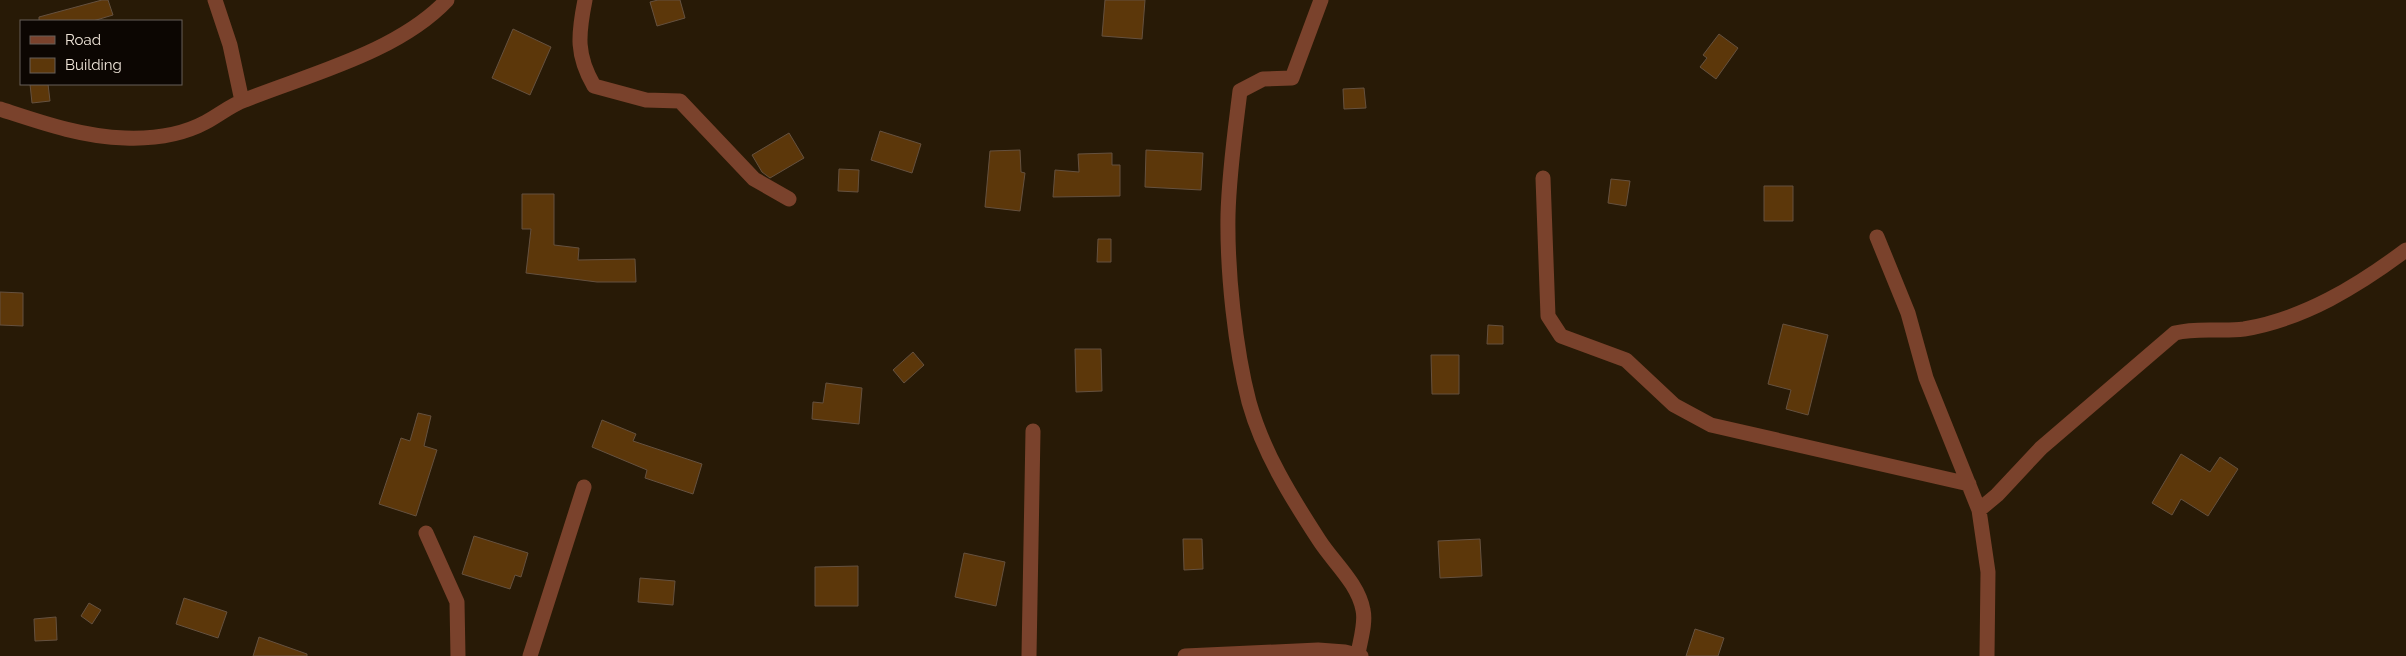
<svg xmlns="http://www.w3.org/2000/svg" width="2406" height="656" font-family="Raleway,sans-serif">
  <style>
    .building { fill: #5c370a; stroke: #65513f }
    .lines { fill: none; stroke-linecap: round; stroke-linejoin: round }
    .minor { stroke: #7a422c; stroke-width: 15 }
  </style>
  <rect width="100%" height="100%" fill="#281a06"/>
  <!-- building -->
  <path class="building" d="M102,0H108L113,15L93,21H39V17Z
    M658,0H680L685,18L657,26L650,2Z
    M1105,0H1145L1142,39L1102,36Z
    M513,29L551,47L530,95L492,78Z
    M1719,34L1738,48L1716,79L1700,67L1707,58L1703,55Z
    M30,84H48L50,101L32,103Z
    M1364,88L1366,108L1344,109L1343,89Z
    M880,131L921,144L912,173L871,160Z
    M789,133L804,158L770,178L762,172L752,155Z
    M1020,150L1021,172L1025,173L1020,211L985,207L990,151Z
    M1146,150L1203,153L1201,190L1145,187Z
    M1112,153V165H1120V196L1053,197L1055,170L1079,172L1078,154Z
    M839,169L859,170L858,192L838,191Z
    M1611,179L1630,181L1626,206L1608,203Z
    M1764,186H1793V221H1764Z
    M522,194H554V245L579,248L578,260L635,259L636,282H597L526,273L531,229H522Z
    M1098,239H1111V262H1097Z
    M0,292L23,293V326L0,325Z
    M1783,324L1828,335L1808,415L1786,409L1791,390L1768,384Z
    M1488,325L1503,326V344H1487Z
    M1075,349H1101L1102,391L1076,392Z
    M913,352L924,365L904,383L893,370Z
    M1431,355H1459V394H1432Z
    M826,383L862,388L859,424L812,419L813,402L823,403Z
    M418,413L431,416L424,446L437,450L416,516L379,504L401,438L410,441Z
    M602,420L636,434L633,441L702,464L693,494L645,478L647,470L592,447Z
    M2181,454L2210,472L2220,457L2238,469L2208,516L2181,499L2172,515L2152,503Z
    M474,536L528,553L521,577L515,575L510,589L462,574Z
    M1183,539H1202L1203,569L1184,570Z
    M1480,539L1482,576L1440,578L1438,541Z
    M964,553L1005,562L996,606L955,597Z
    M858,566V606H815V567Z
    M640,578L675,581L673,605L638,602Z
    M184,598L227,612L218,638L176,624Z
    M89,603L101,610L92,624L81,616Z
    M56,617L57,640L35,641L34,619Z
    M1695,629L1724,638L1718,656H1686Z
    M259,637L307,654V656H253Z"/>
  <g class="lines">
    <!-- minor -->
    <path class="minor" d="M215,0L230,45L242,101
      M585,0C578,35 576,55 594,86L646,100L680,101L754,179L789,199
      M1321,0L1292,78L1263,79L1240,91C1235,132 1229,173 1228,215C1227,271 1235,348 1249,402C1263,452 1291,497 1319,540C1333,562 1358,583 1363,610C1366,623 1360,641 1358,654
      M0,109C40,122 82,137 125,138C152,139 182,135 206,122C219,115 231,105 245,100C310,74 398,52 447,0
      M1543,178L1548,316L1561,336L1626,360L1674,405L1711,425L1969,484
      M1877,237L1908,313L1926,378L1979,510L1988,572L1987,656
      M1979,510L1997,495L2041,448L2175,333C2198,327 2221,332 2244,329C2304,319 2358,286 2406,250
      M426,533L457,602L458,656
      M530,656L584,487
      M1029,656L1033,431
      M1185,656L1318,650L1345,652L1361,656"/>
  </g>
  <!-- legend -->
  <rect x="20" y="20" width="162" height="65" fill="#0c0602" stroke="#675f58"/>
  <rect x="30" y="36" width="25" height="8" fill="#7a422c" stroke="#675f58"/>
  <text x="65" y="45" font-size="15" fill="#efe5d9">Road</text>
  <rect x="30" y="58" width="25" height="15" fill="#5c370a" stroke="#675f58"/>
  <text x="65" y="70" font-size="15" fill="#efe5d9">Building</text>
</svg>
